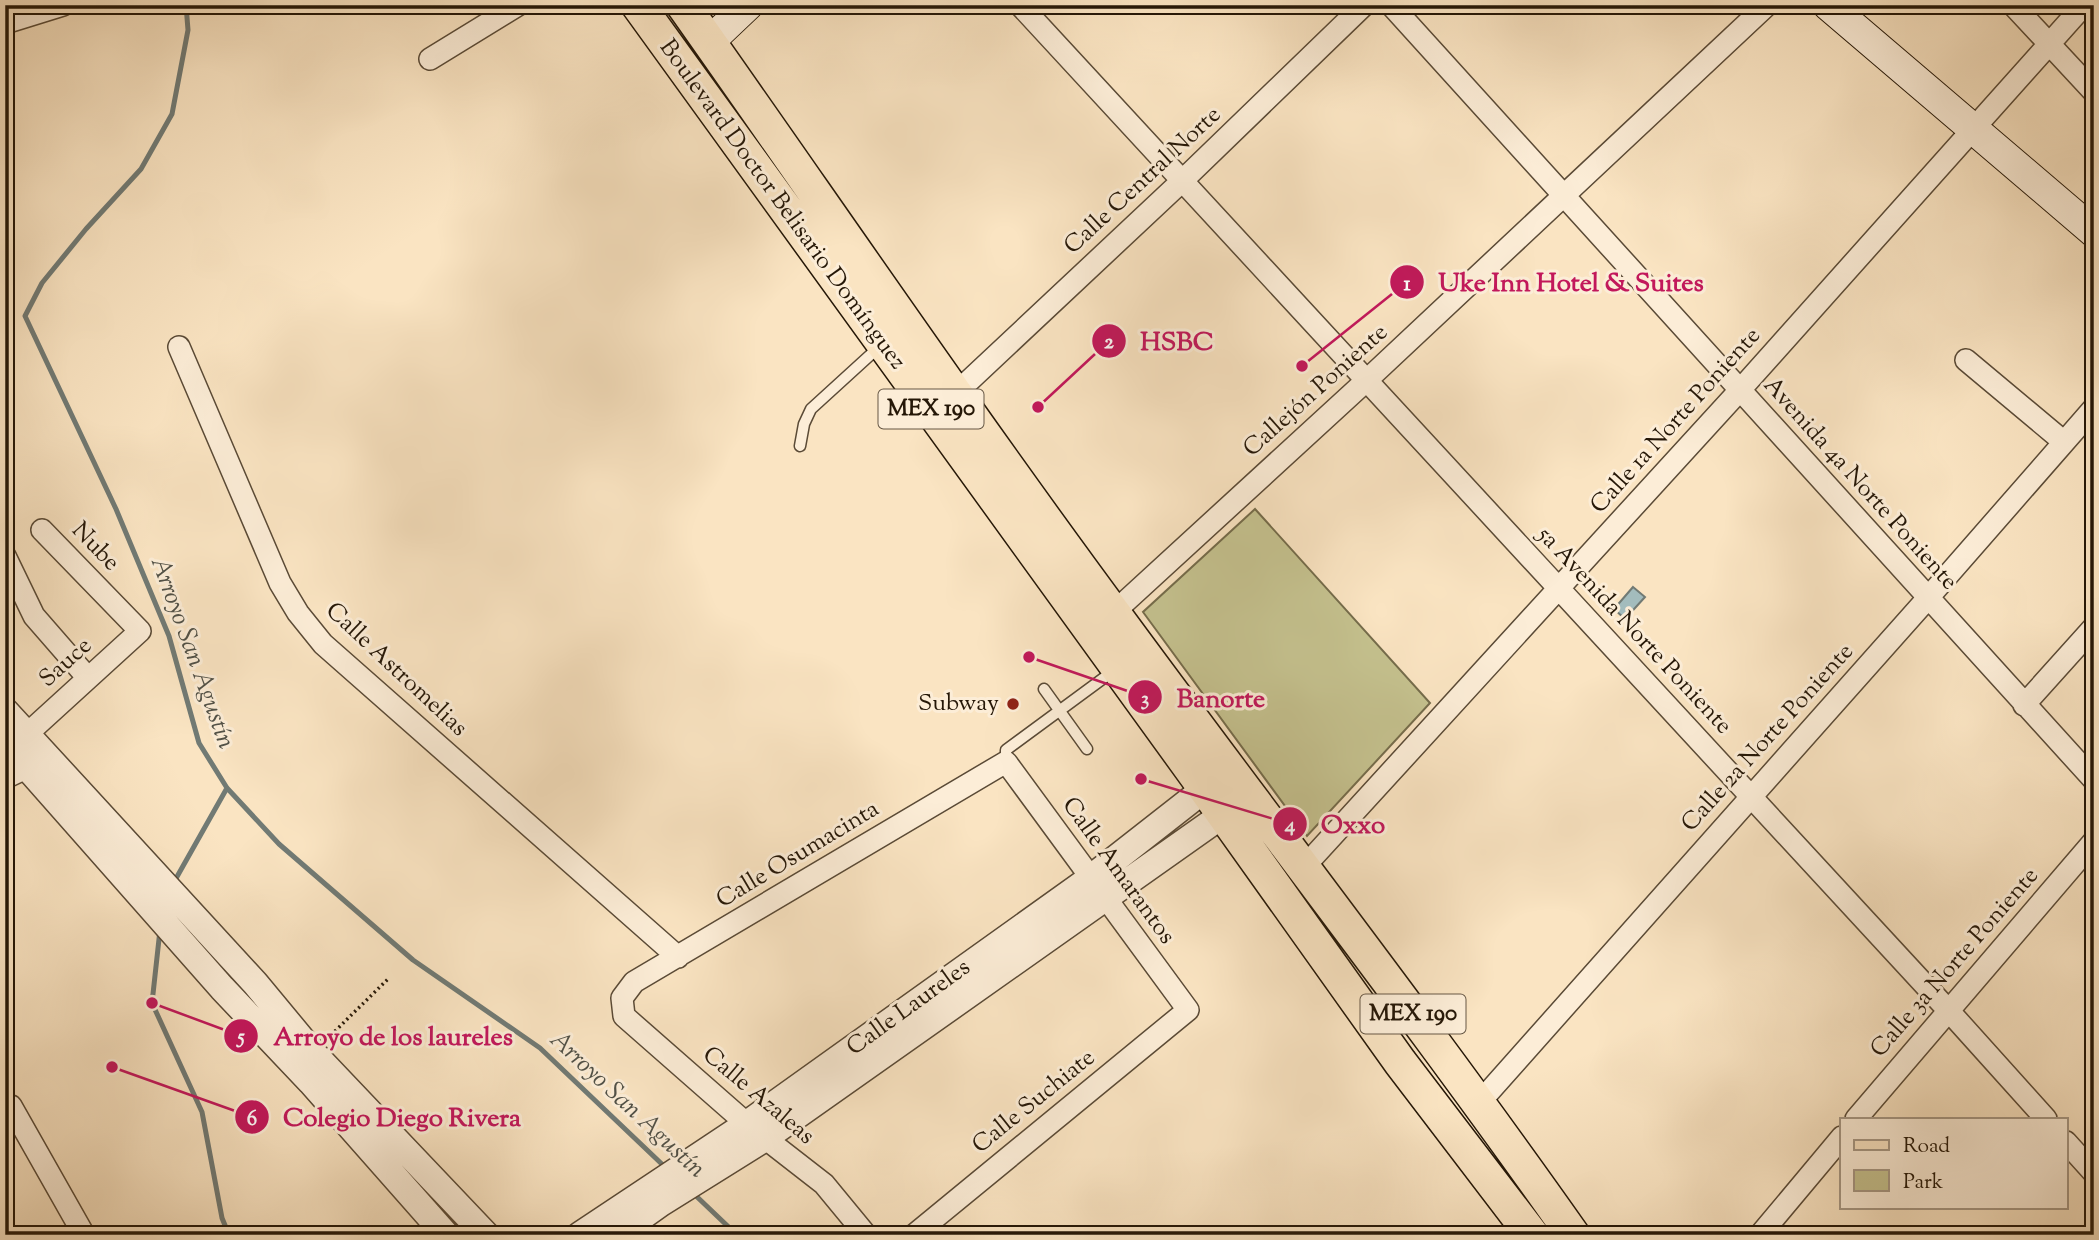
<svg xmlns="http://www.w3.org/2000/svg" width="2099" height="1240" font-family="'Sorts Mill Goudy',serif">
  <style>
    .green { fill: #c5c28f; stroke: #756c4b; stroke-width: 2 }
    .water { fill: #a3bcbd; stroke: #717a74; stroke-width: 2 }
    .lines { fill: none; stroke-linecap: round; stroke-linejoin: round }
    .stream { stroke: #717a74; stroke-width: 5 }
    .service-casing { stroke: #5a4a36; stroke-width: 13 }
    .minor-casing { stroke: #5a4a36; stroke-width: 24 }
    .tertiary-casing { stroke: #5a4a36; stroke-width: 29 }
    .secondary-casing { stroke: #251707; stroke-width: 32 }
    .primary-casing { stroke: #251707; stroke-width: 36 }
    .path { stroke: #251707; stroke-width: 3.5; stroke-dasharray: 2 3.5; stroke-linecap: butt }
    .service { stroke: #fcedd7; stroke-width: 10 }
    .minor { stroke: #fcedd7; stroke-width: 21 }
    .tertiary { stroke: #fcedd7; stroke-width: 26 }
    .secondary { stroke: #fcedd7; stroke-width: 30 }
    .primary { stroke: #fae4c2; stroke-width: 33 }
    .poi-dot { fill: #8f2418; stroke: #fcedd7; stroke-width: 2.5 }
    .labels { text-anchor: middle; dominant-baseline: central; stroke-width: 6; stroke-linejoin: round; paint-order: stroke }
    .shield { fill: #fcedd7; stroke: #665745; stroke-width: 2 }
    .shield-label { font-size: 23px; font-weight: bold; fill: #251707 }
    .street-label { font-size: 24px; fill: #251707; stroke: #fcedd7 }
    .poi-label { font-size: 24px; fill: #251707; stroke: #fcedd7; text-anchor: end }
    .water-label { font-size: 26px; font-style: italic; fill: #515147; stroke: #fcedd7 }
    .leader { fill: none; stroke: #c2185b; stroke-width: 2.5 }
    .callout-dot { fill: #c2185b; stroke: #fcedd7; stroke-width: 2.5 }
    .mark-label { font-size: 21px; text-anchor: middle; font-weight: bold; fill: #fff }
    .callout-label { font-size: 26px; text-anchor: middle; font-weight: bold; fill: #c2185b; stroke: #fcedd7; stroke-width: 6; stroke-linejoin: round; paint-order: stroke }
  </style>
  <rect width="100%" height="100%" fill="#fae4c2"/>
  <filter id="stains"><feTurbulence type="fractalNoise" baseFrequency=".00286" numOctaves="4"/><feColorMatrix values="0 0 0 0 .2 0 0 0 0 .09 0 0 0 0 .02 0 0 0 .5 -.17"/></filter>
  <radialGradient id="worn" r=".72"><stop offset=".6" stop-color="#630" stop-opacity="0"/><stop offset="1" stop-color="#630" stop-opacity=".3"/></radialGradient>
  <!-- green -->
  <path class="green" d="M1255,509L1430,703L1307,836L1143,612Z"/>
  <!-- water -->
  <path class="water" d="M1633,587L1645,597L1625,619L1614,609Z"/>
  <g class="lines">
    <!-- stream -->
    <path class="stream" d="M186,5L188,30L172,114L141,169L86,229L42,283L25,316L116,509L169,636L199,743L227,788L279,844L413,960L540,1048L666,1168
      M174,882L227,788
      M160,930L152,1003L202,1112L222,1218L229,1235
      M694,1194L737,1235"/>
    <defs>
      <path id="service" d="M800,446L804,424L811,409L879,347
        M1044,689L1087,749
        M1006,762V750L1116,669"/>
      <path id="minor" d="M1020,5L1948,1010L2046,1119
        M1391,5L2094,780
        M2013,5L2094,92
        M5,23L63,5
        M430,59L518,5
        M179,347L280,583L298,613L323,644L678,957
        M1966,360L2064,442
        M956,393L1182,181L1364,5
        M5,556L34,616L88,678
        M1113,613L1367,380L1767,5
        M2024,705L2094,627
        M27,734L140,631L42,530
        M5,778L28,767
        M1303,868L1740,390L2084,5
        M1479,1103L1927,599L2094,408
        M5,1109L11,1106L84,1235
        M1856,1119L2094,841
        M2066,1142L2094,1173
        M866,1235L824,1184L747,1124L624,1016L622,998L634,982L1006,762L1188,1010L914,1235
        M1760,1235L1842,1137"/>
      <path id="tertiary" d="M5,711L255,983L313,1053L486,1235
        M5,742L222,988L311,1082L446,1235
        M580,1235L747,1124L1091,878L1220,777
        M616,1235L661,1203L765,1138L1238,804"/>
      <path id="secondary" d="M1828,5L2094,232
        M709,42L748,5"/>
      <path id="primary" d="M638,5L1204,787L1400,1062L1532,1235
        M683,5C827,209 967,415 1115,615C1267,822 1425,1025 1573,1235"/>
    </defs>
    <!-- service casing -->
    <use href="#service" class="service-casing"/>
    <!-- minor casing -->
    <use href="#minor" class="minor-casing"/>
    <!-- tertiary casing -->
    <use href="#tertiary" class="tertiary-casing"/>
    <!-- secondary casing -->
    <use href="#secondary" class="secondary-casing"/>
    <!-- primary casing -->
    <use href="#primary" class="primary-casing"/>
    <!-- path -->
    <path class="path" d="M327,1039L389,978"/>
    <!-- service -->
    <use href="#service" class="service"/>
    <!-- minor -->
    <use href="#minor" class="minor"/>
    <!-- tertiary -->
    <use href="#tertiary" class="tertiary"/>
    <!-- secondary -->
    <use href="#secondary" class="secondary"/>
    <!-- primary -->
    <use href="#primary" class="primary"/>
  </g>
  <!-- markers -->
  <circle class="poi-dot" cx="1013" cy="704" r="7"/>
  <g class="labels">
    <!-- shield labels -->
    <g class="shield">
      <rect x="878.5" y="389.5" width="105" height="39" rx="5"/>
      <rect x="1360.5" y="994.5" width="105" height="39" rx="5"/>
    </g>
    <g class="shield-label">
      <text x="931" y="409">MEX 190</text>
      <text x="1413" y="1014">MEX 190</text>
    </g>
    <!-- street labels -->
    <g class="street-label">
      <text transform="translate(1143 181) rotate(-43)">Calle Central Norte</text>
      <text transform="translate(782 205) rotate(54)">Boulevard Doctor Belisario Domínguez</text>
      <text transform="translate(1316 391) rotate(-42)">Callejón Poniente</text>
      <text transform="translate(1676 421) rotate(-48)">Calle 1a Norte Poniente</text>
      <text transform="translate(1860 484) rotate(48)">Avenida 4a Norte Poniente</text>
      <text transform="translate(95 547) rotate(46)">Nube</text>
      <text transform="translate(1634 631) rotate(47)">5a Avenida Norte Poniente</text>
      <text transform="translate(66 663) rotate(-42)">Sauce</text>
      <text transform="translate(396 670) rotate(43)">Calle Astromelias</text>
      <text transform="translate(1768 738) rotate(-48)">Calle 2a Norte Poniente</text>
      <text transform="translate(798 855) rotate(-31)">Calle Osumacinta</text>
      <text transform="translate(1118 871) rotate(54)">Calle Amarantos</text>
      <text transform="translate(1955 963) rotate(-49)">Calle 3a Norte Poniente</text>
      <text transform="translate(909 1008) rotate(-36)">Calle Laureles</text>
      <text transform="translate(758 1096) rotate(40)">Calle Azaleas</text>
      <text transform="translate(1034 1102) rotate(-39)">Calle Suchiate</text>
    </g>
    <!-- poi labels -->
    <g class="poi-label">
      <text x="999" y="704">Subway</text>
    </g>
    <!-- water labels -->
    <g class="water-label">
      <text transform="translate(192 653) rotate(70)">Arroyo San Agustín</text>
      <text transform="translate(627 1105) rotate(43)">Arroyo San Agustín</text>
    </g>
  </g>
  <!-- callouts -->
  <path class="leader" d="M1302 366L1407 282M1038 407L1109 341M1029 657L1145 697M1141 779L1290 824M152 1003L241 1036M112 1067L252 1117"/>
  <g class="callout-dot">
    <circle cx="1302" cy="366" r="7"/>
    <circle cx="1038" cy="407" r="7"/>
    <circle cx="1029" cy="657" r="7"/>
    <circle cx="1141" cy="779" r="7"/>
    <circle cx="152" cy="1003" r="7"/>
    <circle cx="112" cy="1067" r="7"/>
    <circle cx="1407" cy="282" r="18"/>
    <circle cx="1109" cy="341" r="18"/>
    <circle cx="1145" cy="697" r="18"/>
    <circle cx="1290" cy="824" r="18"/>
    <circle cx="241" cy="1036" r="18"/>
    <circle cx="252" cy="1117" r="18"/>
  </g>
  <g class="mark-label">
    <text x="1407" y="290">1</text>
    <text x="1109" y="348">2</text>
    <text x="1145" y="705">3</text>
    <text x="1290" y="831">4</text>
    <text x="241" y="1043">5</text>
    <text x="252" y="1125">6</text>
  </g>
  <g class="callout-label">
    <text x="1571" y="291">Uke Inn Hotel &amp; Suites</text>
    <text x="1177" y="350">HSBC</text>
    <text x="1221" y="707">Banorte</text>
    <text x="1353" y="833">Oxxo</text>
    <text x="393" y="1045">Arroyo de los laureles</text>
    <text x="402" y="1126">Colegio Diego Rivera</text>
  </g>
  <!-- margin -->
  <rect width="2099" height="1240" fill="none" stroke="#fae4c2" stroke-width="28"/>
  <rect x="7" y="7" width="2085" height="1226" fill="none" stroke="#251707" stroke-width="3.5"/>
  <rect x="14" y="14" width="2071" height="1212" fill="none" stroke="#251707" stroke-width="2"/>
  <!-- legend -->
  <rect x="1840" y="1118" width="228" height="91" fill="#fcedd7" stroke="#a69784" stroke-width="2"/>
  <rect x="1854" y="1140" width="35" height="10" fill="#fae4c2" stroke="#a69784" stroke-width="2"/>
  <text x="1903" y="1152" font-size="21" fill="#251707">Road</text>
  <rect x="1854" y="1170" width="35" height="21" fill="#c5c28f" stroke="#a69784" stroke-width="2"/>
  <text x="1903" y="1188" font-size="21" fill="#251707">Park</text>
  <rect width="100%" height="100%" filter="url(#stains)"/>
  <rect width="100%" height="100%" fill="url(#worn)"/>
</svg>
